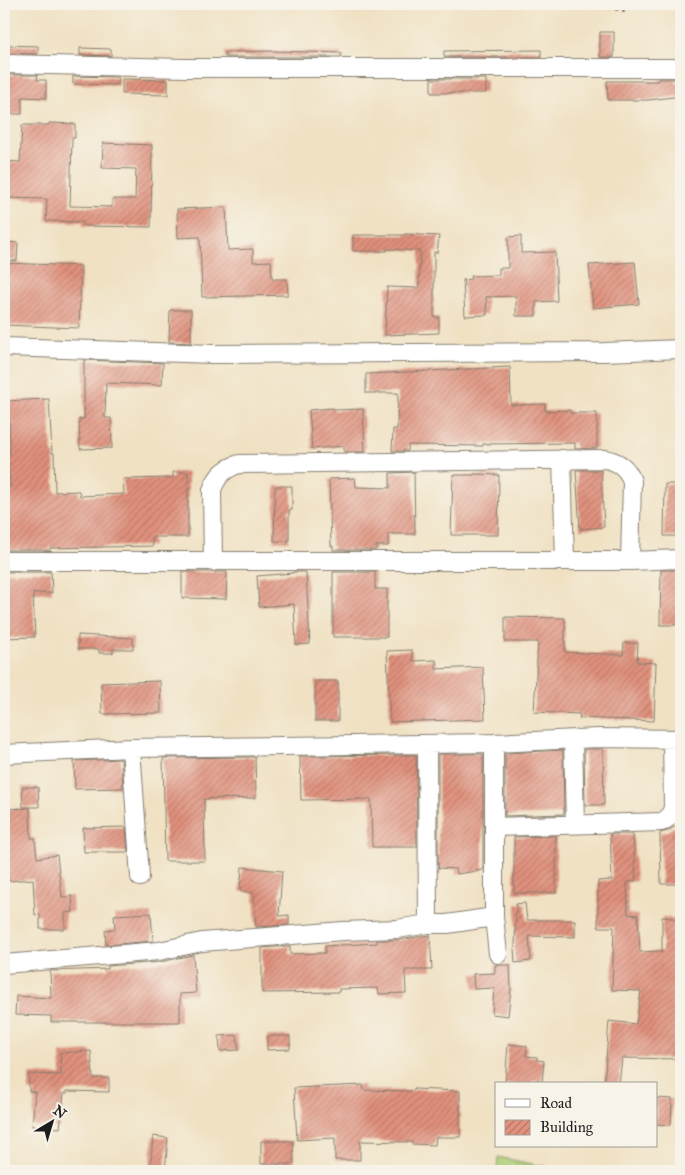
<svg xmlns="http://www.w3.org/2000/svg" width="685" height="1175" font-family="'IM FELL Great Primer',serif">
  <style>
    .park { fill: url(#park-crowns); stroke: #65764a }
    .building { fill: url(#building-hatch) }
    .lines { fill: none; stroke-linecap: round; stroke-linejoin: round }
    .minor-casing { stroke: #867e70; stroke-width: 20 }
    .path { stroke: #867e70; stroke-width: 3; stroke-dasharray: 4 4; stroke-linecap: butt }
    .minor { stroke: #fff; stroke-width: 18 }
  </style>
  <defs>
    <pattern id="park-crowns" width="20" height="18" patternUnits="userSpaceOnUse" patternTransform="scale(1.25)"><rect width="20" height="18" fill="#aecf77"/><path d="M2 6a3 3 0 1 1 6 0M12 15a3 3 0 1 1 6 0" fill="none" stroke="#95b166"/></pattern>
    <pattern id="building-hatch" width="6" height="6" patternUnits="userSpaceOnUse" patternTransform="scale(1.25)"><rect width="6" height="6" fill="#e1917d"/><path d="M-1 1l2-2M0 6l6-6M5 7l2-2" fill="none" stroke="#b67666"/></pattern>
  </defs>
  <rect width="100%" height="100%" fill="#f7f3e8"/>
  <filter id="ink" filterUnits="userSpaceOnUse"><feTurbulence type="fractalNoise" baseFrequency=".02" numOctaves="2"/><feDisplacementMap in="SourceGraphic" scale="10" xChannelSelector="R" yChannelSelector="G"/><feConvolveMatrix kernelMatrix="1 2 1 2 8 2 1 2 1" color-interpolation-filters="sRGB"/></filter>
  <filter id="wash" filterUnits="userSpaceOnUse"><feTurbulence type="fractalNoise" baseFrequency=".0096" numOctaves="4" result="noise"/><feDisplacementMap in="SourceGraphic" scale="20" xChannelSelector="R" yChannelSelector="G"/><feGaussianBlur stdDeviation="1.12" result="paint"/><feColorMatrix in="noise" values="0 0 0 0 0 0 0 0 0 0 0 0 0 0 0 0 0 1.4 0 .05"/><feComposite in="paint" operator="in"/></filter>
  <g filter="url(#wash)">
    <rect width="100%" height="100%" fill="#f0e1c3"/>
    <!-- park -->
    <path class="park" d="M498,1157L566,1171H497Z"/>
    <g id="blocks">
      <!-- building -->
      <path class="building" d="M600,32H614V57H600Z
        M4,45L38,46V54L4,53Z
        M80,48L111,49V56L80,55Z
        M541,50V57H444V51Z
        M274,51L341,53V57H225V52Z
        M4,75H38L37,80H46V98L22,97V114H4Z
        M73,76L118,77V85L73,84Z
        M122,79L168,80V95L122,94Z
        M431,79H486V93H431Z
        M658,79H675L676,83H681V96L649,100H608L607,81H658Z
        M49,123L75,124V138H72L70,206L112,207V199H135L136,169L102,168L103,143L152,145L151,227L83,226V222L46,221L47,199L4,198V161L20,162L22,125H49Z
        M226,207L228,250L253,249V262L271,261L272,279H287L288,295L202,297L200,237L178,238L177,209Z
        M405,234L439,236L437,253L434,252V317H439V333L385,335L387,287L419,288L420,251L387,249V251H353V235H405Z
        M521,236V253L555,252L557,301L536,302V316H516V296L486,297L487,315L465,316L463,280L471,279V276L499,275V268H508V237Z
        M4,242L18,243L17,261L4,260Z
        M635,262L639,304L593,308L589,265Z
        M6,263L81,266L79,328L4,325Z
        M170,310H191V343L169,342Z
        M84,360L163,363L162,385L106,383L105,418H111L112,448L80,449L79,419H84Z
        M510,367L511,405L545,404V411L570,410V413H597V448L575,449V443L483,444V446L408,445V451H392L393,429H397L398,393H366V374Z
        M49,399L52,453H54L55,492L79,491L80,496L124,494L123,479L173,478V472H188V537H152L153,546L50,548V550H4V487H10L8,454H10L9,417H4V401Z
        M333,408L334,410L363,409L365,452H344V446L312,449L309,410Z
        M576,470H601L604,527L580,529Z
        M414,472L415,534H388V546H376V550H333V546H331L329,479L355,478L356,487L390,488V473Z
        M474,474L499,475L498,535H451L453,475H474Z
        M665,484H681V536H664Z
        M275,486H292V510H289V541H274Z
        M661,570H681V625H660Z
        M4,572H51L52,593H33L35,637L4,638Z
        M182,572H227L226,599L182,598Z
        M293,572H306L310,644L296,645L294,604L259,607L257,576L293,573Z
        M333,572H375V589H387V637H333Z
        M505,617L565,618V652L623,655L624,643H638L637,662L656,663L654,721L579,718L580,714L534,712L538,642H505Z
        M78,635L133,638V649H113V653H99V649H78Z
        M412,650L413,661L436,660V669L483,667L485,719L390,722L387,651Z
        M160,681L161,713L102,714L101,683Z
        M315,681H338V721H315Z
        M584,749H603L604,805H585Z
        M563,750L564,814L505,816V753Z
        M438,754H483V870L457,874L456,869L438,868Z
        M416,755L417,847H372L371,799L301,800L300,756Z
        M255,757L256,798L204,799L205,861H165L163,758Z
        M121,759L123,788L75,789L74,761Z
        M22,787H38L39,807H23Z
        M30,808L31,838H35L37,858L57,855L62,897L72,896L73,912L65,913V929H40V914L35,915L33,879L9,881L5,847H9L7,809Z
        M126,827L128,852H84L83,828Z
        M674,827H680L681,884H661L660,833L668,831Z
        M610,834H633L636,881L627,882L628,914L638,915L640,952L662,951V917L681,919V1059L622,1058L619,1084H604L609,1021L636,1024L641,991L612,990L614,927H598V881L612,880Z
        M556,836V893H514V837Z
        M242,867L282,871L279,916L289,915V925L256,927L254,893L240,891Z
        M525,903L527,920H575V937L529,936L531,961L515,963L514,948L515,947L516,904Z
        M151,913L153,941L106,945L105,930L115,929L114,915Z
        M430,935L432,970H405L406,993L379,994L378,988L339,989V992L262,993V948L290,946V954L325,953V946L377,943V940H399Z
        M193,955L196,993L180,994V1022H51V1016L15,1015L16,996L51,998L50,971L108,969V966L160,962Z
        M495,965H510L511,989L508,1016L492,1014L494,988L474,989L473,974L495,973Z
        M237,1035L239,1050L220,1051L219,1036Z
        M267,1036H290V1049L267,1050Z
        M508,1044L527,1046L526,1056L537,1057V1060L544,1061L542,1082L532,1081V1084H505Z
        M91,1051L93,1078H109V1092L67,1091V1093H64L60,1128L32,1126L35,1092L29,1091V1074L61,1075L60,1053Z
        M363,1085L364,1090L414,1091V1089L460,1091V1137H436L435,1145L412,1144V1142L360,1141V1160H335V1138L297,1140L294,1088Z
        M656,1098L672,1099L671,1125L656,1124Z
        M153,1136L168,1138L165,1171H150Z
        M261,1141H293L294,1164H261Z"/>
    </g>
  </g>
  <g filter="url(#ink)">
    <use href="#blocks" fill-opacity="0" stroke="#867e70" stroke-width="1"/>
    <g class="lines">
      <defs>
        <path id="minor" d="M4,64L186,68H681
          M4,347L213,354L604,352L681,349
          M562,459L565,561
          M4,561H630L681,559
          M213,562L212,490C217,476 224,469 239,464L605,459C620,462 627,468 632,481L630,561
          M573,740L575,824
          M427,744L428,924
          M131,748L140,877
          M4,754L131,748L494,743L598,738L681,739
          M494,827L662,822C669,818 671,815 673,807L672,739
          M494,917L498,954
          M4,964L159,951L202,942L343,931L397,929L428,924H447L494,917V743"/>
      </defs>
      <!-- minor casing -->
      <use href="#minor" class="minor-casing"/>
      <!-- path -->
      <path class="path" d="M591,4L625,11"/>
      <!-- minor -->
      <use href="#minor" class="minor"/>
    </g>
  </g>
  <!-- margin -->
  <rect width="685" height="1175" fill="none" stroke="#f7f3e8" stroke-width="20"/>
  <!-- legend -->
  <rect x="495" y="1082" width="162" height="65" fill="#f7f3e8" stroke="#9f9d96"/>
  <rect x="505" y="1099" width="25" height="8" fill="#ffffff" stroke="#9f9d96"/>
  <text x="540" y="1108" font-size="15" fill="#1c1c1c">Road</text>
  <rect x="505" y="1120" width="25" height="15" fill="url(#building-hatch)" stroke="#9f9d96"/>
  <text x="540" y="1132" font-size="15" fill="#1c1c1c">Building</text>
  <!-- north arrow -->
  <g transform="translate(52 1122) rotate(38)" stroke="#f7f3e8" stroke-width="4" paint-order="stroke">
  <path d="M0-4L9 19L0 12L-9 19Z" fill="#1c1c1c"/>
  <text y="-8" font-size="14" font-weight="bold" text-anchor="middle" fill="#1c1c1c">N</text>
  </g>
</svg>
